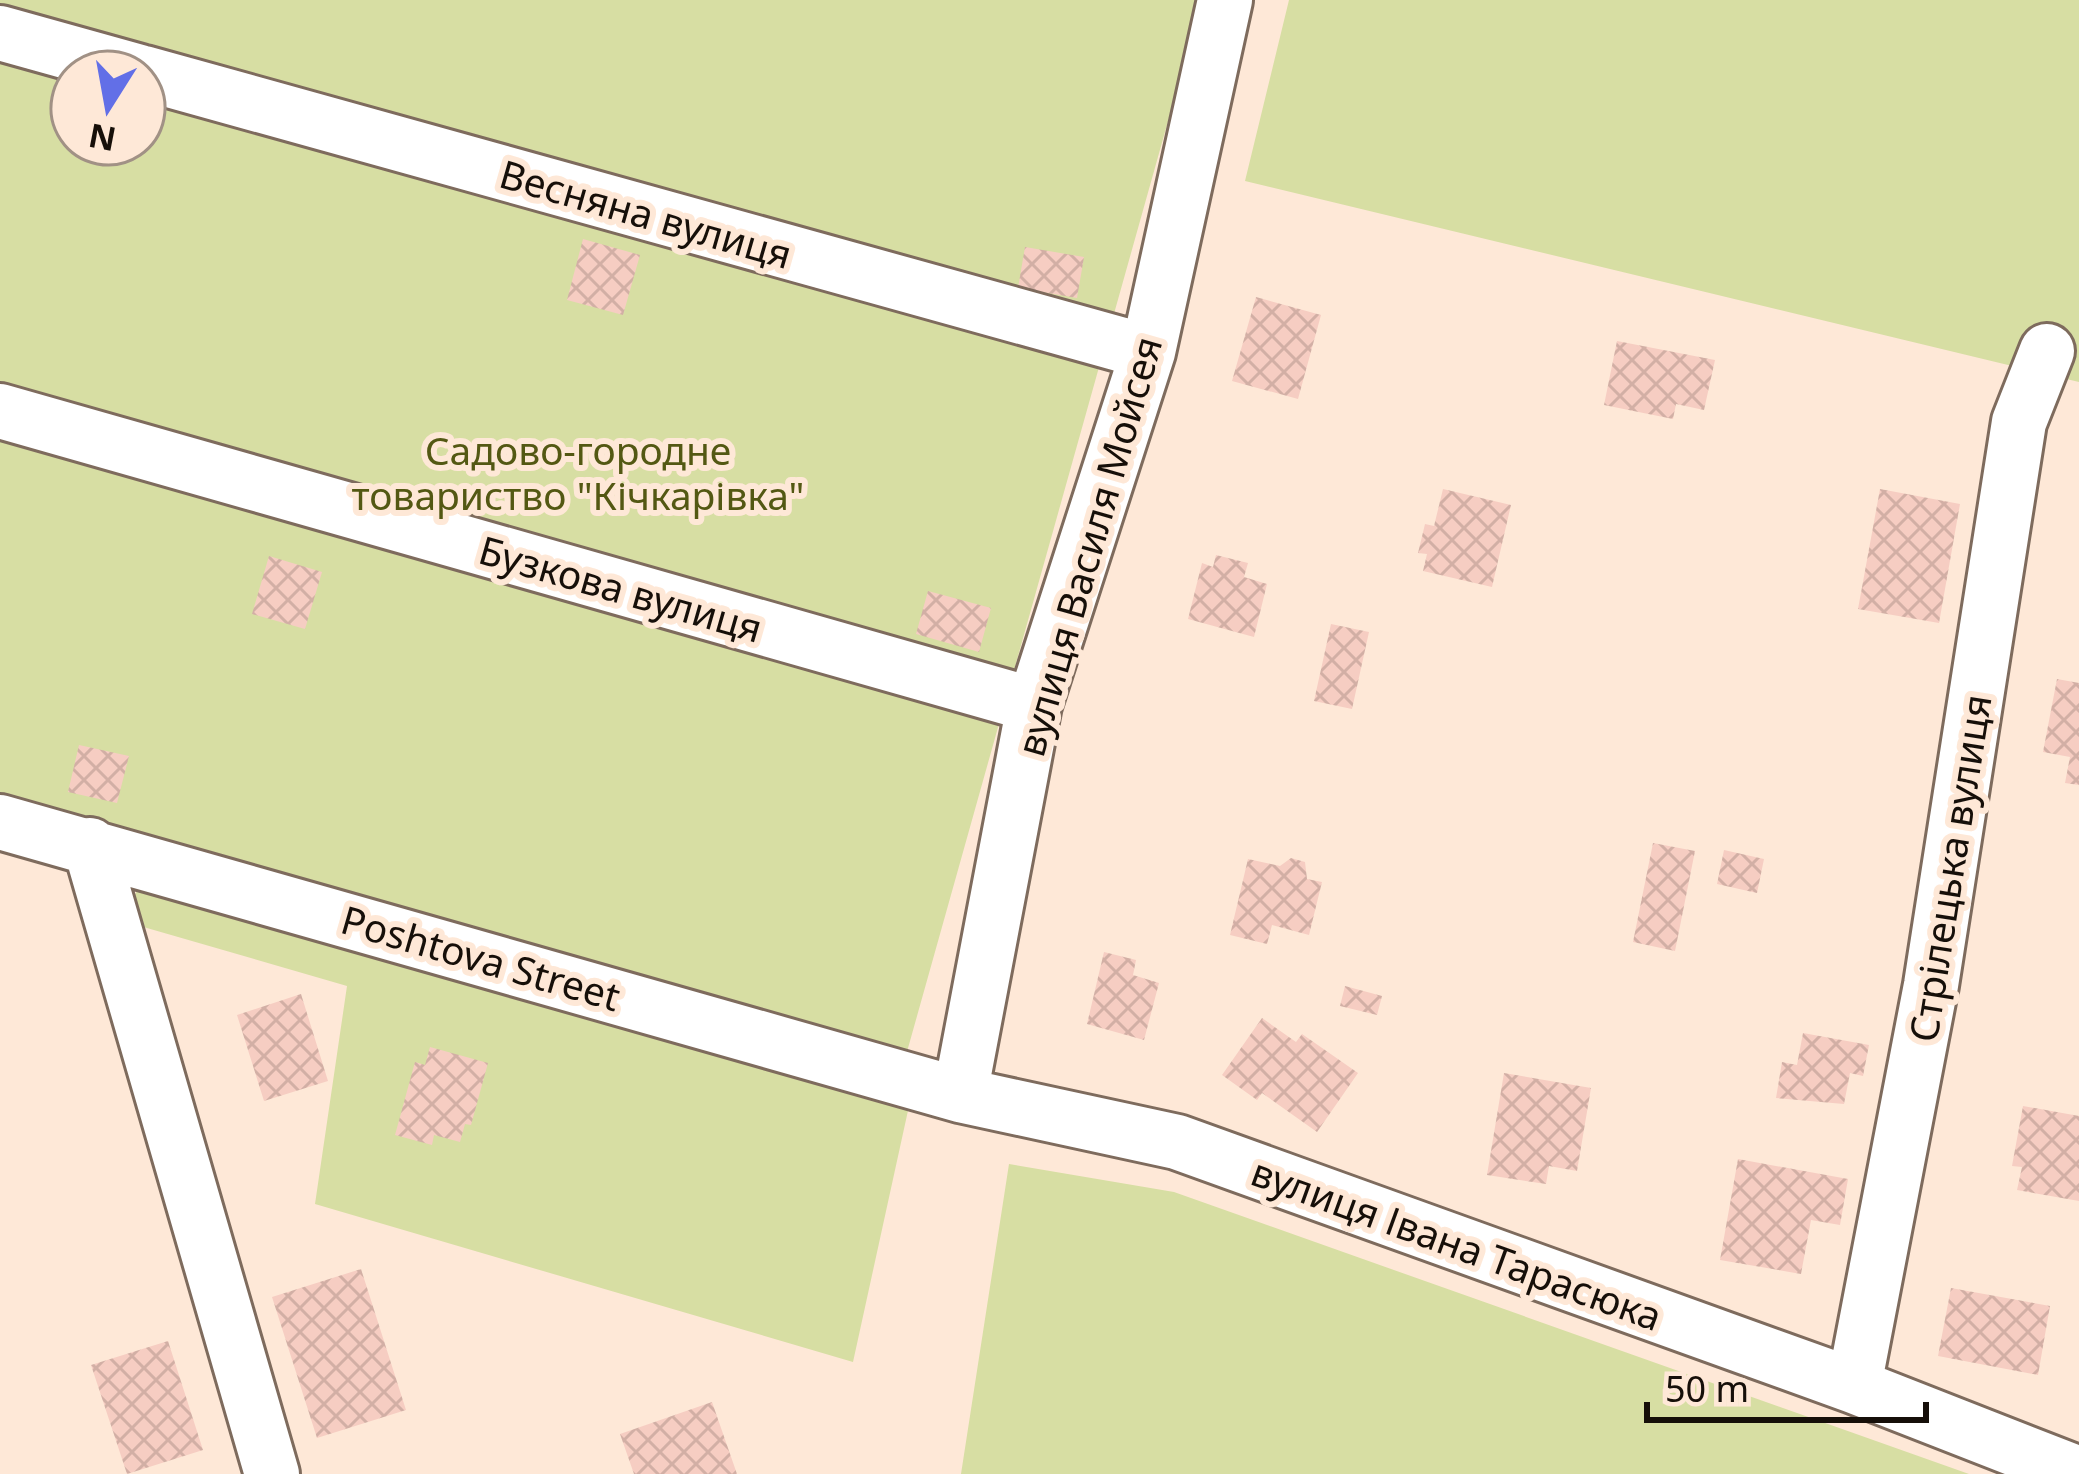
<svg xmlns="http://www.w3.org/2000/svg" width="2079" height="1474" font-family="'Noto Sans',sans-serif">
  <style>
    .green { fill: #d7dea3; fill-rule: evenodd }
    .building { fill: url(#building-cross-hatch) }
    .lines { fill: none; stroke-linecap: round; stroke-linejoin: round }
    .minor-casing { stroke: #7e6b5d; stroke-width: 60 }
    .minor { stroke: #fff; stroke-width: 54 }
    .labels { text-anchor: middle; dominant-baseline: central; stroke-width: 12; stroke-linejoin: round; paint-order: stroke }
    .street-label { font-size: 39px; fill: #160f09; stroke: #fee8d7 }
    .park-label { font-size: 39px; fill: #535813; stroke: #fee8d7 }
  </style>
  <defs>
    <pattern id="building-cross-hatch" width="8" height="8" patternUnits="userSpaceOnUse" patternTransform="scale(3)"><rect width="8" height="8" fill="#f6cdc2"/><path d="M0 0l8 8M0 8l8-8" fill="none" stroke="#d2afa5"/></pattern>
  </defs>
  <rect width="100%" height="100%" fill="#fee8d7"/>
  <!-- green -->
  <path class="green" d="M0,0H1202L903,1066L98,821L0,798ZM72,72H144V144H72Z
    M1289,0H2079V382L1245,181Z
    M143,881L712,1039L851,1094L909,1106L853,1362L315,1204L347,986L140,926L134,896Z
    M1009,1164L1174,1192L1969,1474H961Z"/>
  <!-- building -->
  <path class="building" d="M583,239L640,255L623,315L567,300Z
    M1025,247L1084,257L1077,298L1018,288Z
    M1256,297L1321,315L1298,399L1232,381Z
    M1617,341L1715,360L1704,410L1676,404L1673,419L1604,405Z
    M1443,489L1511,505L1492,587L1423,571L1427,554L1418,553L1425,524L1434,526Z
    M1880,489L1960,504L1939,623L1858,609Z
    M1216,555L1248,563L1244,577L1267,584L1254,637L1188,619L1202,563L1213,567Z
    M269,556L322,572L305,629L252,614Z
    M928,591L991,608L979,652L916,634Z
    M1331,624L1369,632L1352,709L1314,701Z
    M2057,679L2079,683V785L2065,783L2070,757L2043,752Z
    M79,745L129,756L117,803L68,792Z
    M1653,843L1695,851L1675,951L1633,942Z
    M1724,850L1764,859L1757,893L1717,884Z
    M1291,858L1305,862L1307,879L1322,882L1309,935L1272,925L1267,944L1230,935L1248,859L1280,866Z
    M1104,952L1136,960L1133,975L1159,983L1144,1040L1087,1024Z
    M1345,986L1382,996L1377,1015L1340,1006Z
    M301,994L328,1081L264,1101L237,1015Z
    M1262,1018L1296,1042L1302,1034L1358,1073L1317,1132L1262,1093L1257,1100L1222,1075Z
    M1803,1033L1869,1045L1863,1076L1850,1073L1844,1104L1776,1098L1782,1062L1797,1065Z
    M430,1047L488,1063L471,1125L465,1124L460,1142L434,1135L432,1145L395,1135L415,1062L425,1065Z
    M1504,1073L1591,1088L1577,1171L1549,1166L1546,1184L1487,1175Z
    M2023,1106L2079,1116V1201L2017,1190L2022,1167L2012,1166Z
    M1738,1159L1848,1179L1840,1225L1811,1220L1801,1274L1720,1260Z
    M361,1269L406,1410L317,1438L272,1297Z
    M1951,1288L2050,1306L2038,1375L1938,1356Z
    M168,1341L203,1450L127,1474L91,1365Z
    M712,1402L737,1474H634L620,1434Z"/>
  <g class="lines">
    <defs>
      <path id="minor" d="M0,33L140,72
        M144,73L1148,352
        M0,411L1034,705
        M0,822L960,1095L1177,1142L1854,1386L2079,1474
        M90,845L272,1474
        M960,1095L1034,705L1148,352L1225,0
        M1854,1386L1931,985L2019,422L2047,351"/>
    </defs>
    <!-- minor casing -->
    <use href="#minor" class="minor-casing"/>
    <!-- minor -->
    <use href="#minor" class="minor"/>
  </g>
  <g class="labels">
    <!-- street labels -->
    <g class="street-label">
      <text transform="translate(646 213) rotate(16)">Весняна вулиця</text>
      <text transform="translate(1088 546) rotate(-74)">вулиця Василя Мойсея</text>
      <text transform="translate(621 588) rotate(16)">Бузкова вулиця</text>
      <text transform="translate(1949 868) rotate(-81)">Стрілецька вулиця</text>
      <text transform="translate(481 957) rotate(16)">Poshtova Street</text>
      <text transform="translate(1457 1243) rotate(20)">вулиця Івана Тарасюка</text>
    </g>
    <!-- park labels -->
    <g class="park-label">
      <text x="578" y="449">Садово-городне<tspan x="578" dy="45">товариство "Кічкарівка"</tspan></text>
    </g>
  </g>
  <!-- north arrow -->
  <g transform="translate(108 108) rotate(191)"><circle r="57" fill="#fee8d7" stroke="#a19185" stroke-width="3"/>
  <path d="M0-9L21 45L0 30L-21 45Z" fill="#626fe7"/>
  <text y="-18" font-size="33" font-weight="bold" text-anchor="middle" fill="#160f09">N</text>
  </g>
  <!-- scale -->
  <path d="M1647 1402v18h279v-18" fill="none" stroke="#160f09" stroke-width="6"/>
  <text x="1665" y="1402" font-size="36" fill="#160f09" stroke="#fee8d7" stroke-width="9" paint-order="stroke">50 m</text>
</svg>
